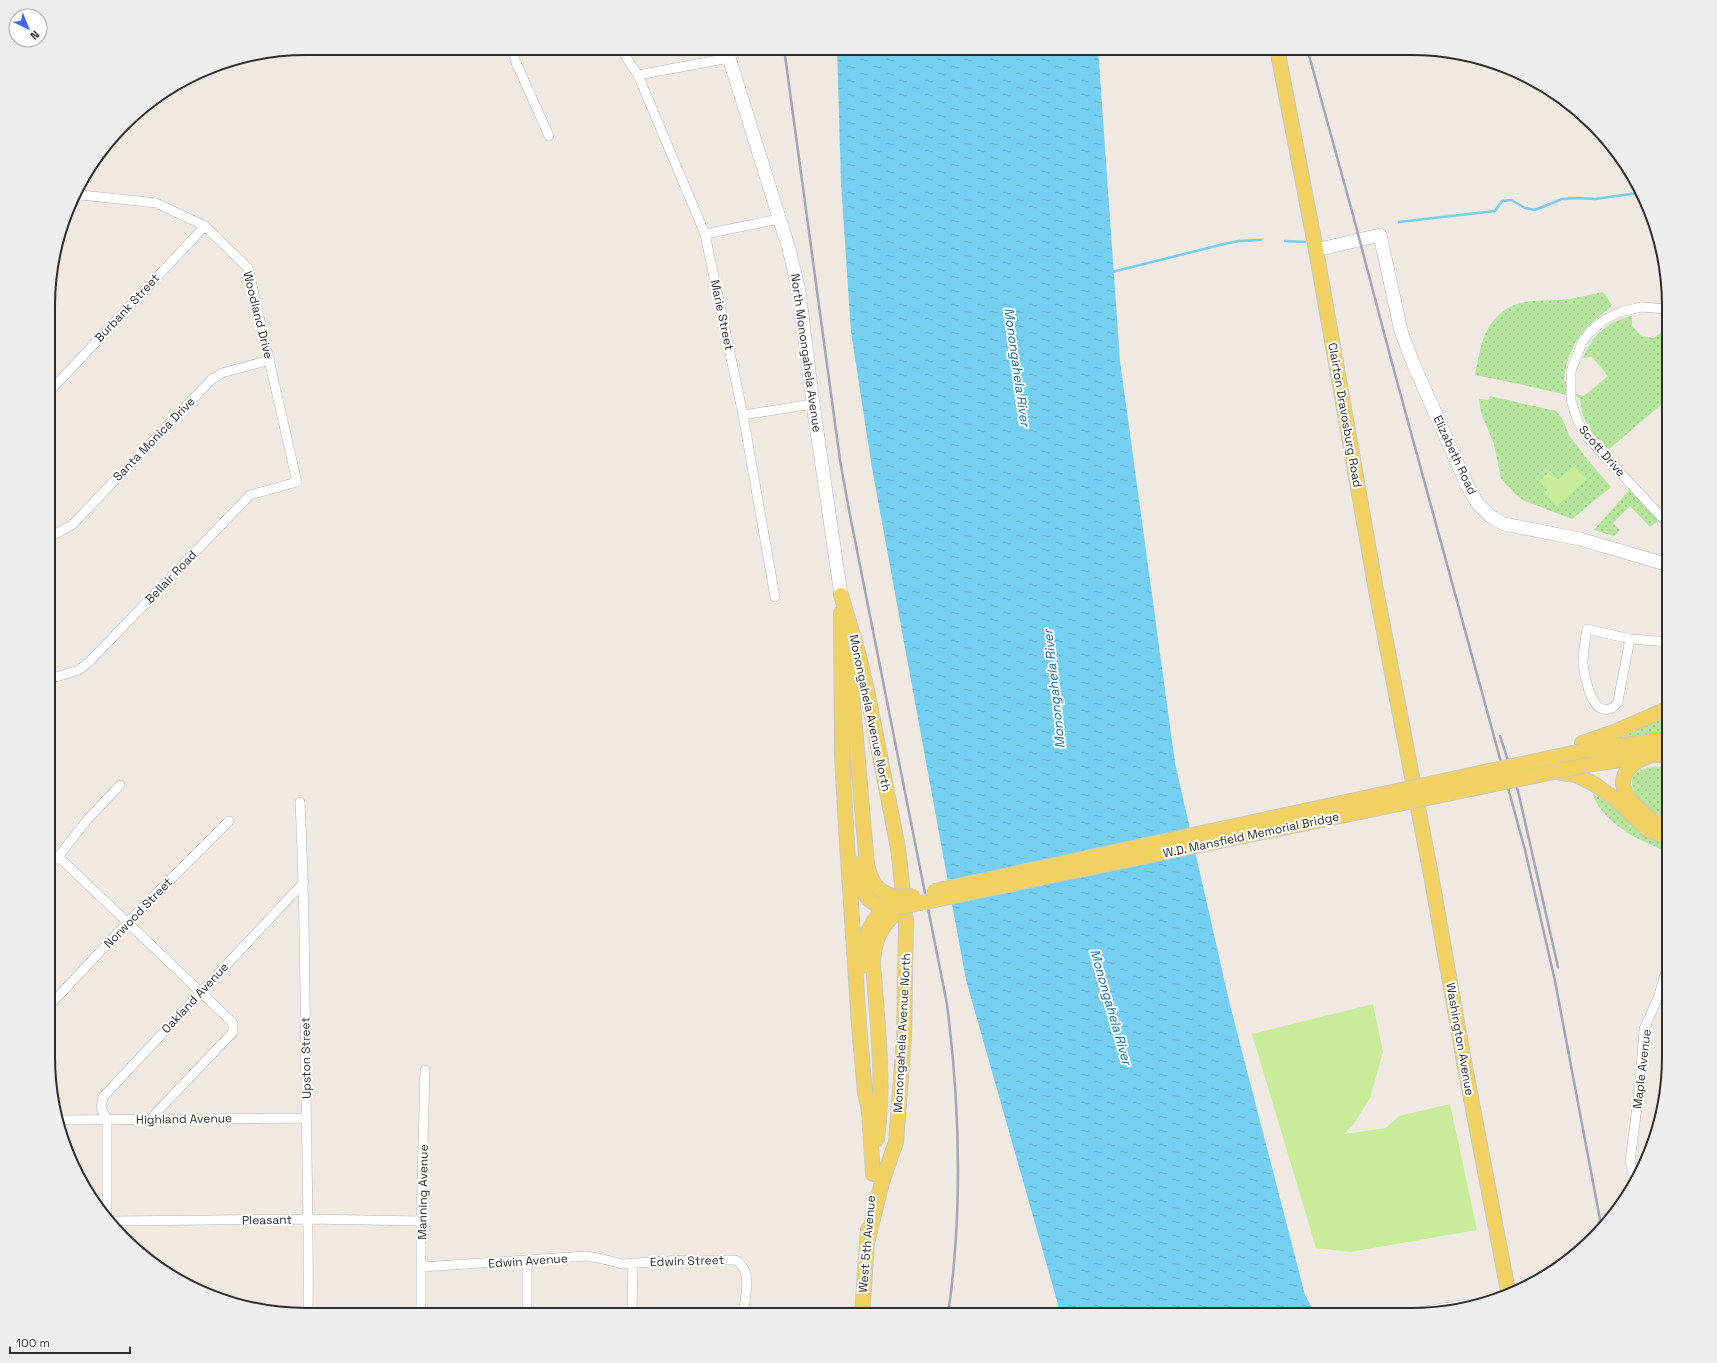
<svg xmlns="http://www.w3.org/2000/svg" width="1717" height="1363" font-family="'Space Grotesk',sans-serif">
  <style>
    .grass { fill: url(#grass-dots) }
    .pitch { fill: #c9ec9a }
    .water { fill: url(#water-ripples) }
    .lines { fill: none; stroke-linecap: round; stroke-linejoin: round }
    .stream { stroke: #75cff0; stroke-width: 2.5 }
    .street-casing { stroke: #b4b7c1; stroke-width: 10 }
    .secondary-casing { stroke: #b4b7c1; stroke-width: 14 }
    .primary-casing { stroke: #c9c9c9; stroke-width: 16 }
    .street { stroke: #fff; stroke-width: 9 }
    .secondary { stroke: #fff; stroke-width: 13 }
    .primary { stroke: #f2d163; stroke-width: 14 }
    .rail { stroke: #a3a6b8; stroke-width: 2.5 }
    .primary-bridge-casing { stroke: #c9c9c9; stroke-width: 16; stroke-linecap: butt }
    .primary-bridge { stroke: #f2d163; stroke-width: 14 }
    .labels { text-anchor: middle; dominant-baseline: central; stroke-width: 4; stroke-linejoin: round; paint-order: stroke }
    .street-label { font-size: 12px; fill: #2e2e2e; stroke: #fff }
    .water-label { font-size: 13px; font-style: italic; fill: #0d6fa3; stroke: #fff }
    .rim { fill: none; stroke: #2e2e2e; stroke-width: 2 }
  </style>
  <defs>
    <pattern id="grass-dots" width="8" height="8" patternUnits="userSpaceOnUse"><rect width="8" height="8" fill="#b6e59e"/><path d="M2 2h.1M6 6h.1" fill="none" stroke="#9dc588" stroke-width="1.8" stroke-linecap="round"/></pattern>
    <pattern id="water-ripples" width="26" height="14" patternUnits="userSpaceOnUse"><rect width="26" height="14" fill="#75cff0"/><path d="M2 4q2-2 4 0t4 0M15 11q2-2 4 0t4 0" fill="none" stroke="#66b2ce"/></pattern>
  </defs>
  <rect width="100%" height="100%" fill="#efe9e1"/>
  <!-- grass -->
  <path class="grass" d="M1602,292L1605,294L1612,306C1584,328 1567,344 1564,381L1567,382V395L1528,386L1475,375C1479,358 1481,335 1493,321C1512,298 1534,301 1560,300C1574,299 1589,295 1602,292Z
    M1632,316V325L1641,336L1653,338L1669,328V398L1608,450C1591,432 1582,423 1580,398L1576,397V394L1584,396L1608,376L1592,357L1583,358C1592,335 1607,322 1632,316Z
    M1490,396L1556,411L1563,420L1569,435L1587,459L1611,487L1572,519L1525,501L1518,497L1501,479L1494,444L1481,413L1479,399L1488,400Z
    M1630,489L1658,521L1650,527L1630,506L1613,523L1620,530L1614,536L1594,530Z
    M1669,712V734L1625,739L1624,736Z
    M1669,766V816C1664,816 1660,816 1657,814C1643,808 1618,780 1641,770C1650,766 1660,767 1669,766Z
    M1593,794L1607,802L1645,836L1669,845V855C1660,848 1651,845 1641,840C1624,833 1597,812 1593,794Z"/>
  <!-- pitch -->
  <path class="pitch" d="M1574,466L1586,480L1557,506L1544,492L1547,490L1539,481L1550,471L1558,480Z
    M1373,1004L1383,1052L1370,1098L1353,1125L1344,1134L1386,1128L1399,1116L1450,1104L1477,1230L1350,1252L1316,1248L1252,1034Z"/>
  <!-- water -->
  <path class="water" d="M837,48H1098L1120,361L1175,763L1230,1005L1305,1295L1316,1315H1061L966,980L872,468L851,332L841,183Z"/>
  <g class="lines">
    <!-- stream -->
    <path class="stream" d="M1399,222L1495,211L1502,201L1511,200L1525,208L1535,210L1562,199L1579,198L1595,199L1638,193L1643,195
      M1285,241L1305,242
      M1112,272L1224,244L1239,241L1261,240"/>
    <defs>
      <path id="street" d="M512,48L515,60L549,136
        M620,48L638,75L705,234L743,415L775,597
        M638,75L729,58
        M705,234L779,219
        M50,391L205,226
        M743,415L813,404
        M1669,525L1588,438L1578,422L1571,400V371L1582,343L1589,333L1604,320L1620,312L1641,307L1669,309
        M50,537L72,525L212,379L222,373L270,360
        M1630,639L1618,701C1615,707 1610,711 1603,709C1590,706 1584,675 1583,663C1583,651 1585,640 1587,629L1630,639L1669,642
        M49,679L79,670L89,662L250,495L297,482L248,268L205,226L156,203L82,195L75,198
        M300,802C305,899 305,996 306,1093C307,1167 309,1241 308,1314
        M49,855L63,861L233,1023V1032L155,1114L152,1119
        M57,858L88,819L120,785
        M49,1006L127,923L229,821
        M61,1120L306,1118
        M1635,1179L1630,1161L1640,1084L1644,1029L1658,998L1669,962
        M107,1213V1119L101,1108L103,1097L304,882
        M113,1221L309,1219L421,1221
        M527,1261V1315
        M422,1267L586,1256L603,1259L622,1264L683,1260H735C754,1270 745,1297 743,1315
        M421,1315V1221L425,1070
        M632,1315L633,1263
        M1401,1315L1467,1304"/>
      <path id="secondary" d="M726,48L789,249L799,291L813,404L841,595
        M1316,250L1380,235L1401,331L1413,363L1467,485L1478,504L1490,516L1504,524L1580,539L1669,565"/>
      <path id="primary" d="M1277,48L1316,250L1376,590L1431,875L1465,1067L1509,1296
        M841,595L859,656L868,695L898,848L906,921L904,1039L896,1142L882,1182L868,1239
        M841,613L842,756L846,828L859,1025L865,1093L869,1110L873,1174
        M849,658L867,865C872,883 876,891 895,897
        M1582,743L1614,732L1669,708
        M1582,751L1653,741H1669
        M1652,755C1647,757 1640,759 1635,763C1616,777 1622,793 1637,807C1647,817 1654,824 1669,825
        M1587,765L1652,755H1669
        M1557,772L1576,775L1594,784L1614,798L1648,830L1669,837
        M856,864C859,890 867,909 896,908
        M862,966C861,942 870,917 892,904
        M877,1139C885,1081 877,1021 873,963C874,940 880,928 896,913
        M862,1315L868,1229"/>
    </defs>
    <!-- street casing -->
    <use href="#street" class="street-casing"/>
    <!-- secondary casing -->
    <use href="#secondary" class="secondary-casing"/>
    <!-- primary casing -->
    <use href="#primary" class="primary-casing"/>
    <!-- street -->
    <use href="#street" class="street"/>
    <!-- secondary -->
    <use href="#secondary" class="secondary"/>
    <!-- primary -->
    <use href="#primary" class="primary"/>
    <!-- rail -->
    <path class="rail" d="M784,48L840,460L849,510L947,1004C960,1107 963,1212 948,1315
      M1307,48L1353,215L1392,363L1525,850L1555,981L1602,1230
      M1500,736L1518,791L1558,967"/>
    <defs>
      <path id="primary-bridge" d="M934,891L1582,751
        M895,897L913,896
        M896,908L1587,765"/>
    </defs>
    <!-- primary-bridge casing -->
    <use href="#primary-bridge" class="primary-bridge-casing"/>
    <!-- primary-bridge -->
    <use href="#primary-bridge" class="primary-bridge"/>
  </g>
  <g class="labels">
    <!-- street labels -->
    <g class="street-label">
      <text transform="translate(127 308) rotate(-47)">Burbank Street</text>
      <text transform="translate(258 315) rotate(76)">Woodland Drive</text>
      <text transform="translate(722 315) rotate(78)">Marie Street</text>
      <text transform="translate(806 353) rotate(82)">North Monongahela Avenue</text>
      <text transform="translate(1345 415) rotate(80)">Clairton Dravosburg Road</text>
      <text transform="translate(154 439) rotate(-46)">Santa Monica Drive</text>
      <text transform="translate(1602 451) rotate(49)">Scott Drive</text>
      <text transform="translate(1455 455) rotate(65)">Elizabeth Road</text>
      <text transform="translate(171 577) rotate(-46)">Bellair Road</text>
      <text transform="translate(870 713) rotate(78)">Monongahela Avenue North</text>
      <text transform="translate(1251 835) rotate(-12)">W.D. Mansfield Memorial Bridge</text>
      <text transform="translate(138 913) rotate(-46)">Norwood Street</text>
      <text transform="translate(195 998) rotate(-47)">Oakland Avenue</text>
      <text transform="translate(902 1033) rotate(-87)">Monongahela Avenue North</text>
      <text transform="translate(1460 1039) rotate(80)">Washington Avenue</text>
      <text transform="translate(306 1058) rotate(-91)">Upston Street</text>
      <text transform="translate(1642 1069) rotate(-83)">Maple Avenue</text>
      <text transform="translate(184 1119) rotate(-1)">Highland Avenue</text>
      <text transform="translate(423 1192) rotate(-89)">Manning Avenue</text>
      <text transform="translate(267 1220) rotate(-1)">Pleasant</text>
      <text transform="translate(867 1244) rotate(-85)">West 5th Avenue</text>
      <text transform="translate(528 1261) rotate(-4)">Edwin Avenue</text>
      <text transform="translate(687 1261) rotate(-2)">Edwin Street</text>
    </g>
    <!-- water labels -->
    <g class="water-label">
      <text transform="translate(1017 367) rotate(82)">Monongahela River</text>
      <text transform="translate(1054 689) rotate(-96)">Monongahela River</text>
      <text transform="translate(1111 1007) rotate(74)">Monongahela River</text>
    </g>
  </g>
  <!-- crop -->
  <path d="M0 0H1717V1363H0ZM306 55H1411A251 251 0 0 1 1662 306V1057A251 251 0 0 1 1411 1308H306A251 251 0 0 1 55 1057V306A251 251 0 0 1 306 55Z" fill="#eee" fill-rule="evenodd"/>
  <path class="rim" d="M306 55H1411A251 251 0 0 1 1662 306V1057A251 251 0 0 1 1411 1308H306A251 251 0 0 1 55 1057V306A251 251 0 0 1 306 55Z"/>
  <!-- north arrow -->
  <g transform="translate(28 28) rotate(136)"><circle r="19" fill="#ffffff" stroke="#ababab"/>
  <path d="M0-3L7 15L0 10L-7 15Z" fill="#4264fb"/>
  <text y="-6" font-size="11" font-weight="bold" text-anchor="middle" fill="#2e2e2e">N</text>
  </g>
  <!-- scale -->
  <path d="M10 1347v6h120v-6" fill="none" stroke="#2e2e2e" stroke-width="2"/>
  <text x="16" y="1347" font-size="12" fill="#2e2e2e" stroke="#ffffff" stroke-width="3" paint-order="stroke">100 m</text>
</svg>
